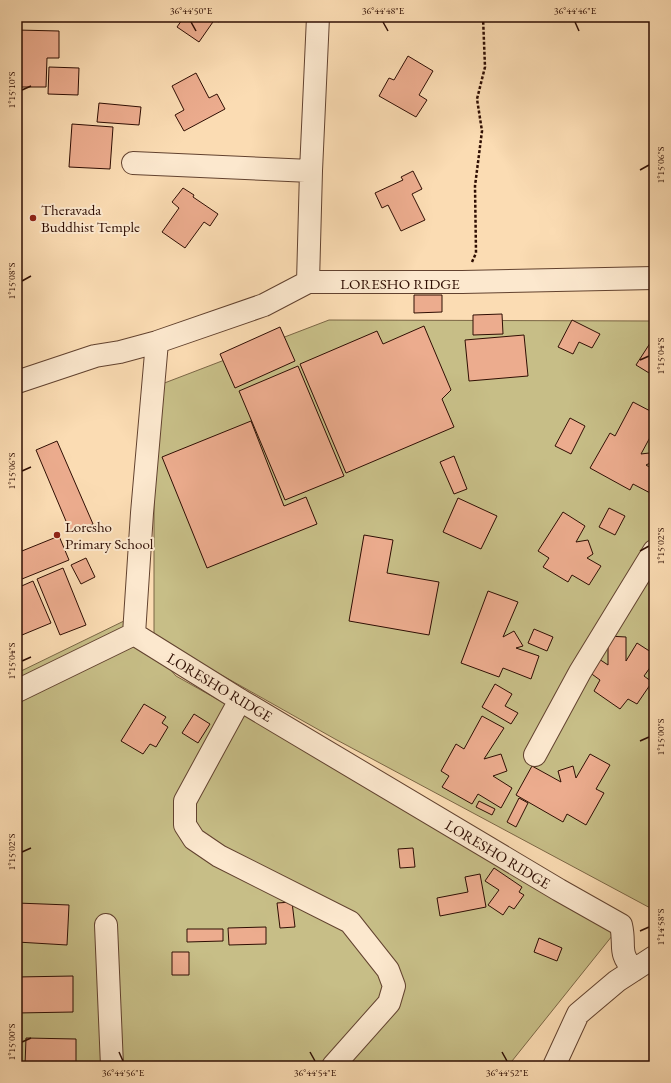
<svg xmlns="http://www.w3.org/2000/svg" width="671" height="1083" font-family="'EB Garamond',serif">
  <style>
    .green { fill: #c7be87; stroke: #7b6645 }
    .building { fill: #ecac8e; stroke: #2f0e03 }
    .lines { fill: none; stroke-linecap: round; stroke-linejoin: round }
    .minor-casing { stroke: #62422f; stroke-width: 24 }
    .path { stroke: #2f0e03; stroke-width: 2.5; stroke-dasharray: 3 2; stroke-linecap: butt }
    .minor { stroke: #fce8ce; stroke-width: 22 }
    .ticks { fill: none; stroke: #2f0e03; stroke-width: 1.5 }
    .poi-dot { fill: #8f2418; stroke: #fce8ce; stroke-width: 1.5 }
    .labels { text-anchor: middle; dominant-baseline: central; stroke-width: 4; stroke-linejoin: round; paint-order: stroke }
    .poi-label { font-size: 15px; fill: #2f0e03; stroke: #fce8ce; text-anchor: start }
    .street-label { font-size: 15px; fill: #2f0e03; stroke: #fce8ce }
    .neatline { fill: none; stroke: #2f0e03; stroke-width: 1.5 }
    .ticks-label { font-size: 10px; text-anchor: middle; fill: #2f0e03 }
  </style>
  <rect width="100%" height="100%" fill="#fbdcb3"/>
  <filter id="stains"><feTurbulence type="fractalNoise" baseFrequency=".005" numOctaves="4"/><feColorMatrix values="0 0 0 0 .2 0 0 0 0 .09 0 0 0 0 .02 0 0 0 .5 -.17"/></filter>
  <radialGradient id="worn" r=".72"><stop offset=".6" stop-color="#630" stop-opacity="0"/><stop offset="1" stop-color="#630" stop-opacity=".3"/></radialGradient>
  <!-- green -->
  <path class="green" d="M329,320L654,321V910L335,739L154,637V387Z
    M126,620L176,676L620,926L508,1066H17V673Z"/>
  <!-- building -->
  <path class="building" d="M184,17H223L219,22L215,19L199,42L177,27Z
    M17,30L59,31V58H47L46,87H17Z
    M408,56L433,71L419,95L427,100L416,117L379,96L389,78L394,80Z
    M49,67L79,68L78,95L48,94Z
    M196,73L209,98L217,94L225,109L184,131L175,115L184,110L172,86Z
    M99,103L141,107L139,125L97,122Z
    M72,124L113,127L110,169L69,167Z
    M413,171L422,189L412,194L425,220L401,231L388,205L382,208L375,193L403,180L401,177Z
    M183,188L194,195L193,197L218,214L210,226L204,222L185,248L162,232L179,208L172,202Z
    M414,295H442V312L414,313Z
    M502,314L503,334L473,335V315Z
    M572,320L600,334L592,348L579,342L573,354L558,347Z
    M424,326L451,390L442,399L454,427L346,473L300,364L377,331L383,344Z
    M280,327L295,361L235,388L220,354Z
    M524,335L528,376L469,381L465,340Z
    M654,337V376L636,365Z
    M298,366L344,476L285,500L239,391Z
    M633,402L654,413L653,415L654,416V430L641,454L649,453L652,462L646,465L654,470V495L633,484L630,490L590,468L610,433L615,436Z
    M570,418L585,426L571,454L555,446Z
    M251,421L284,506L306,497L317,524L207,568L162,457Z
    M57,441L93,524L71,533L36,450Z
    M454,456L467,489L454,494L440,462Z
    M458,498L497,516L481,549L443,532Z
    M609,508L625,516L615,535L599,527Z
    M563,512L585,526L576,542L588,540L593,554L587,558L601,566L589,585L572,575L568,582L543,567L549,558L538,551Z
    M364,535L393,540L387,573L439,582L429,635L349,621Z
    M59,536L69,560L17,581V553Z
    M86,558L95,577L81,584L71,565Z
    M63,568L86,625L60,635L37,579Z
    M33,581L51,623L22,635L17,623V588Z
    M488,591L518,602L503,637L514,631L523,646L516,648L539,656L531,679L503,668L499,677L461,663Z
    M534,629L553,637L547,651L528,643Z
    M608,636L626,637V661L637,643L654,654V662L644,676L652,682L637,704L628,699L620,709L594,691L600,680L589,672L599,659L608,665Z
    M495,684L512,694L505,706L518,713L511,724L482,707Z
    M144,704L166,717L162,723L168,727L156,747L150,744L143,754L121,741Z
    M194,714L210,724L198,743L182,733Z
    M482,716L504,728L484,759L501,754L507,771L493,776L512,788L501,808L478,794L472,804L442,787L449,776L441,771L456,744L464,749Z
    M590,754L610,765L596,789L604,793L586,825L567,814L563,822L516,795L532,766L561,782L558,771L573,766L576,778Z
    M519,798L528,803L516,827L507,822Z
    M479,801L495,809L492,815L476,807Z
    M413,848L415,867L400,868L398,849Z
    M494,868L522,887L519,892L524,895L514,909L509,906L503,915L488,905L499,890L485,881Z
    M480,874L486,907L440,916L437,898L468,892L465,877Z
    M292,902L295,927L280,928L277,903Z
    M17,903L69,905L67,945L17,942Z
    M266,927V944L229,945L228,928Z
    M187,929H223V941L187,942Z
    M539,938L562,948L557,961L534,952Z
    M172,952H189V975H172Z
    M73,976V1012L17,1013V977Z
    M26,1038L76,1039V1066H25Z"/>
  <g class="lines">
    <defs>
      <path id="minor" d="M133,163L311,171
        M308,282L311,171L318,17
        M157,342L142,513L134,634L240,700L559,890L621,925C626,946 617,952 634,970
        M17,382L95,356L120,352L157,342L264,305L308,282H462L654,278
        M17,691L134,634
        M240,700L185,801V825L194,839L219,856L350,922L388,970L394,986L389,1003L333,1066
        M535,755L580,672L654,551
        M106,925L112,1066
        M554,1066L578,1014L617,981L654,957"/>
    </defs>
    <!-- minor casing -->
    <use href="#minor" class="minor-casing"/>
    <!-- path -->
    <path class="path" d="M472,262L476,253L475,186L482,131L477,99L485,67L483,17"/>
    <!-- minor -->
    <use href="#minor" class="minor"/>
  </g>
  <!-- ticks -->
  <path class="ticks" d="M191,22L196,31M383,22L388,31M575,22L579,31M22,90L31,86M640,170L649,165M22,281L31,276M640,360L649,356M22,471L31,467M640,551L649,546M22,661L31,657M640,741L649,737M22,852L31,848M640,931L649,927M22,1042L31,1038M119,1052L123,1061M310,1052L315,1061M502,1052L507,1061"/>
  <!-- markers -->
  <g class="poi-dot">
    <circle cx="33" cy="218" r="4"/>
    <circle cx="57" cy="535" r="4"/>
  </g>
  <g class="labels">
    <!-- poi labels -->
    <g class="poi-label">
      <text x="41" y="209">Theravada<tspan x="41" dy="17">Buddhist Temple</tspan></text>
      <text x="65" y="526">Loresho<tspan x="65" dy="17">Primary School</tspan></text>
    </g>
    <!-- street labels -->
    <g class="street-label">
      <text x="400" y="283">LORESHO RIDGE</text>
      <text transform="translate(220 687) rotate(31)">LORESHO RIDGE</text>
      <text transform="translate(498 854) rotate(31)">LORESHO RIDGE</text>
    </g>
  </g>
  <!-- margin -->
  <rect width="671" height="1083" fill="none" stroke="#fbdcb3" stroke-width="44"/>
  <rect x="22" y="22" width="627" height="1039" class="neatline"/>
  <g class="ticks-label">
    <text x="191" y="14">36°44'50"E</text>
    <text x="383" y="14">36°44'48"E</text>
    <text x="575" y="14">36°44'46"E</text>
    <text transform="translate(11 90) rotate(-90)" y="4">1°15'10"S</text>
    <text transform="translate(660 165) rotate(-90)" y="4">1°15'06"S</text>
    <text transform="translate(11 281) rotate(-90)" y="4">1°15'08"S</text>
    <text transform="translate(660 356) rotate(-90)" y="4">1°15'04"S</text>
    <text transform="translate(11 471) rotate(-90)" y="4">1°15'06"S</text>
    <text transform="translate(660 546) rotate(-90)" y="4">1°15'02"S</text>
    <text transform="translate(11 661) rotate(-90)" y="4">1°15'04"S</text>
    <text transform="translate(660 737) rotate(-90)" y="4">1°15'00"S</text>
    <text transform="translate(11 852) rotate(-90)" y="4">1°15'02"S</text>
    <text transform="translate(660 927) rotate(-90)" y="4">1°14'58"S</text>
    <text transform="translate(11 1042) rotate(-90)" y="4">1°15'00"S</text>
    <text x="123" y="1076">36°44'56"E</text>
    <text x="315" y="1076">36°44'54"E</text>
    <text x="507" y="1076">36°44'52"E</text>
  </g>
  <rect width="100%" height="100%" filter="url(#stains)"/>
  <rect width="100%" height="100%" fill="url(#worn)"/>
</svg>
